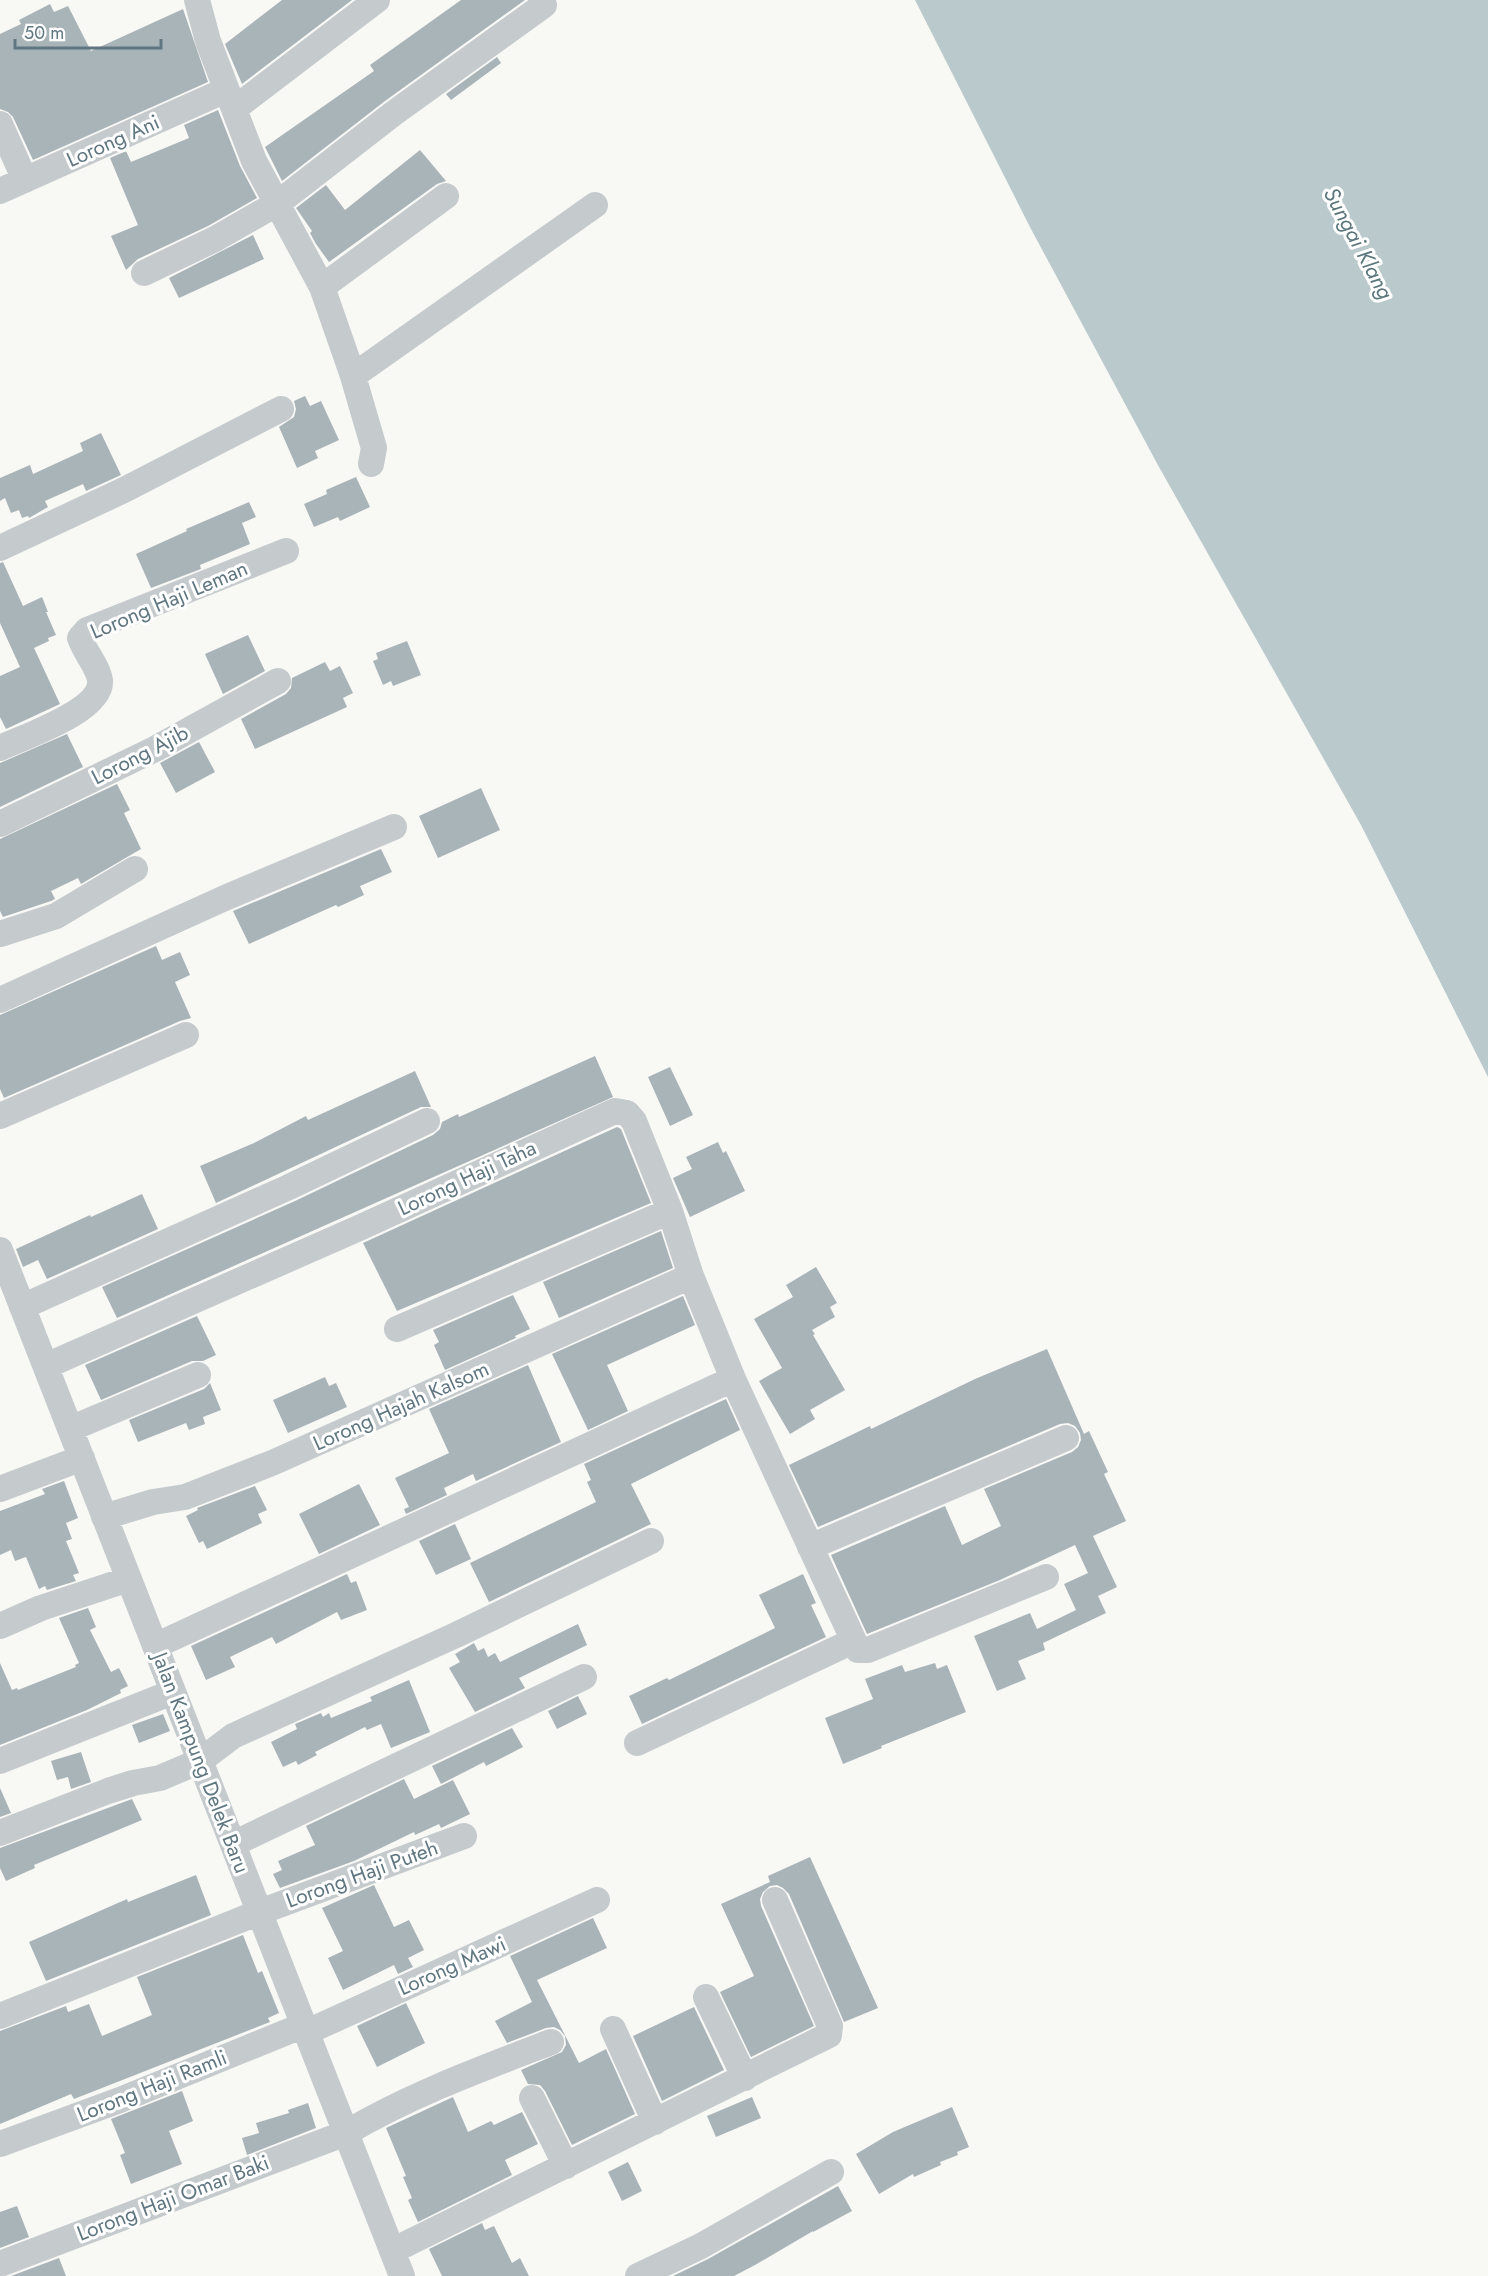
<svg xmlns="http://www.w3.org/2000/svg" width="1488" height="2276" font-family="Jost,sans-serif">
  <style>
    .water { fill: #bac9cc }
    .building { fill: #a9b4b9 }
    .lines { fill: none; stroke-linecap: round; stroke-linejoin: round }
    .minor { stroke: #c5cacd; stroke-width: 26 }
    .labels { text-anchor: middle; dominant-baseline: central; stroke-width: 6; stroke-linejoin: round; paint-order: stroke }
    .street-label { font-size: 21px; fill: #607782; stroke: #fff }
    .water-label { font-size: 22px; font-style: italic; fill: #5b777d; stroke: #fff }
  </style>
  <rect width="100%" height="100%" fill="#f8f8f5"/>
  <!-- water -->
  <path class="water" d="M915,0H1488V1077L1361,825L1159,467L1031,229Z"/>
  <!-- building -->
  <path class="building" d="M282,0H352L242,84L225,44Z
    M461,0H525L385,101L282,181L265,147L374,71L370,65Z
    M50,4L54,12L68,6L91,51L183,9L208,82L33,160L13,117L8,112L0,109V34L21,24L19,20Z
    M497,57L501,63L451,100L446,94Z
    M218,110L240,166L257,198L208,226L138,259L126,270L111,236L138,225L110,158L126,151L131,162L189,138L184,125Z
    M420,150L446,181L437,184L329,262L316,244L310,233L312,231L296,208L326,185L345,210Z
    M253,235L264,259L179,298L169,278Z
    M305,396L310,406L321,401L339,440L315,451L318,458L297,468L279,427L294,417L296,409L294,401Z
    M101,433L121,475L86,491L83,484L45,501L48,507L29,518L28,516L22,518L19,510L11,513L5,498L0,501V478L30,465L33,474L83,451L80,443Z
    M356,477L370,507L340,521L338,517L314,527L304,504L327,494L326,490Z
    M249,502L256,517L242,523L250,544L200,565L201,569L151,588L136,554L187,531L186,529Z
    M3,562L23,606L42,597L48,612H46L56,635L48,638L49,641L34,648L60,704L6,729L0,717V676L20,667L0,623V563Z
    M248,635L265,671L223,694L205,654Z
    M407,641L421,675L393,686L391,681L383,685L373,661L378,659L376,653Z
    M325,662L330,671L340,666L353,693L343,698L347,707L255,749L241,719L286,694L291,688L292,678Z
    M67,734L83,767L0,807V763Z
    M199,742L215,772L176,793L160,763Z
    M117,784L130,810L124,813L141,849L81,884L78,878L51,891L55,899L51,901L3,917L0,911V839Z
    M481,788L500,830L438,858L419,816Z
    M381,849L392,872L360,886L364,895L338,907L336,905L249,944L233,911Z
    M156,946L162,960L180,952L190,975L175,982L191,1018L180,1021L4,1098L0,1089V1015Z
    M595,1056L613,1097L117,1318L102,1287L295,1201L433,1135L440,1129L442,1122L458,1114L459,1117Z
    M670,1067L693,1115L670,1126L648,1077Z
    M415,1071L431,1107H421L216,1203L200,1166L254,1143L306,1116L308,1120Z
    M617,1127L621,1129L651,1203L397,1311L363,1243Z
    M718,1142L723,1153L726,1151L745,1191L690,1217L673,1178L692,1169L686,1157Z
    M142,1194L158,1229L47,1279L38,1260L23,1267L16,1249L90,1215L91,1217Z
    M661,1231L673,1268L559,1318L543,1282Z
    M816,1267L837,1303L830,1307L835,1317L812,1330L815,1334L813,1335L845,1390L810,1410L815,1419L790,1434L759,1381L782,1368L754,1319L793,1297L786,1285Z
    M513,1295L530,1329L515,1336L516,1338L445,1370L434,1345L439,1342L433,1330Z
    M683,1296L695,1325L607,1365L628,1411L588,1430L552,1354Z
    M197,1316L216,1355L203,1361H192L101,1400L85,1365Z
    M1047,1349L1084,1434L1089,1431L1108,1472L1104,1474L1126,1521L1093,1536L1117,1587L1098,1596L1106,1613L1043,1643L1045,1650L1018,1661L1026,1679L997,1691L974,1636L1030,1613L1037,1629L1076,1610L1064,1584L1088,1573L1075,1545L1000,1580L867,1634L831,1555L945,1506L962,1545L1001,1526L984,1489L1072,1452L1078,1447L1081,1440L1080,1433L1075,1426L1068,1423L1060,1424L818,1527L789,1465L870,1426L871,1429L975,1379Z
    M528,1365L561,1442L476,1481L473,1474L444,1488L447,1495L406,1514L404,1509L409,1507L395,1478L449,1453L429,1409Z
    M325,1377L329,1386L336,1383L347,1407L288,1433L273,1400Z
    M210,1383L221,1410L203,1417L205,1424L189,1430L186,1423L138,1442L129,1420L204,1389Z
    M726,1399L740,1430L631,1484L651,1524L489,1602L470,1563L596,1502L587,1482L591,1480L584,1464Z
    M64,1481L78,1518L66,1523L72,1539L66,1541L79,1573L73,1575L76,1581L47,1590L45,1586L39,1589L26,1557L15,1561L11,1550L0,1555V1511L45,1494L42,1489Z
    M359,1484L380,1525L319,1554L299,1514Z
    M255,1486L267,1510L258,1514L262,1523L207,1549L203,1541L199,1543L186,1516L198,1510L197,1508Z
    M455,1524L471,1559L436,1575L419,1541Z
    M347,1574L351,1583L356,1581L367,1610L341,1620L337,1612L276,1644L272,1637L230,1657L235,1667L206,1680L191,1646Z
    M803,1574L816,1603L811,1605L826,1637L642,1724L629,1696L667,1678L669,1680L775,1628L759,1595Z
    M88,1608L96,1627L90,1630L111,1672L119,1668L128,1686L120,1690L121,1693L87,1710L0,1745V1663L12,1690L17,1688L18,1690L76,1667L75,1665L79,1663L59,1618Z
    M578,1624L587,1645L519,1678L525,1688L475,1712L449,1668L460,1662L455,1654L474,1643L478,1651L484,1648L488,1657L495,1653L500,1662Z
    M935,1663L937,1669L947,1665L966,1712L881,1746L882,1748L843,1764L825,1718L873,1699L865,1679L902,1665L905,1672Z
    M409,1680L430,1732L391,1748L381,1724L367,1730L365,1727L315,1752L317,1755L298,1765L296,1761L283,1767L271,1742L297,1729L295,1724L321,1713L323,1717L329,1713L331,1718L372,1701L370,1697Z
    M578,1696L587,1714L557,1729L548,1711Z
    M163,1714L170,1731L139,1743L132,1725Z
    M512,1728L523,1747L486,1766L484,1762L441,1784L432,1766Z
    M81,1752L91,1782L71,1789L68,1777L57,1780L51,1761Z
    M404,1779L414,1799L453,1780L470,1814L441,1828L439,1824L415,1835L414,1832L354,1861L280,1888L273,1874L282,1870L278,1861L315,1845L306,1826Z
    M0,1788L11,1813L0,1817Z
    M132,1799L142,1820L34,1865L35,1868L6,1881L0,1868V1848Z
    M810,1857L878,2008L844,2022L789,1894L783,1888L777,1885L770,1886L763,1892L760,1899L761,1906L814,2026L751,2057L720,1992L754,1976L721,1904L770,1882L768,1876Z
    M196,1875L211,1915L46,1981L29,1942L127,1899L128,1902Z
    M374,1885L394,1927L409,1920L424,1950L408,1958L413,1967L398,1974L394,1965L343,1990L328,1958L343,1951L322,1908Z
    M593,1918L607,1948L537,1980L579,2063L606,2049L635,2114L572,2145L545,2091L540,2085L528,2084L521,2070L562,2052L566,2045L565,2036L560,2030L554,2027L546,2028L507,2043L495,2021L532,2002L510,1956Z
    M243,1935L258,1973L262,1971L279,2013L268,2018L270,2022L74,2099L71,2094L0,2124V2031L66,2006L68,2012L89,2004L102,2036L152,2015L137,1977Z
    M406,2003L425,2043L377,2067L357,2026Z
    M694,2007L724,2070L662,2101L633,2036Z
    M182,2091L193,2121L169,2131L182,2164L131,2184L120,2155L125,2153L111,2119Z
    M453,2097L468,2132L491,2121L494,2125L522,2112L538,2144L505,2160L512,2175L418,2222L408,2200L412,2198L403,2177L406,2176L386,2128Z
    M752,2097L761,2118L716,2137L707,2116Z
    M308,2103L316,2128L247,2155L242,2138L259,2133L256,2123L289,2113L288,2110Z
    M952,2107L969,2147L957,2152L958,2155L940,2162L941,2165L914,2177L913,2174L879,2194L856,2154L893,2132Z
    M628,2162L642,2191L622,2201L608,2172Z
    M838,2186L852,2211L813,2232V2231L755,2265L734,2276H673L708,2259Z
    M17,2206L29,2237L0,2248V2212Z
    M482,2223L485,2230L494,2226L512,2263L520,2258L529,2276H442L429,2249Z
    M59,2258L66,2276H11Z"/>
  <g class="lines">
    <!-- minor -->
    <path class="minor" d="M197,0L208,41L254,161L322,287L353,376L374,448L371,464
      M234,109L377,0
      M0,124L25,180
      M0,191L226,90
      M144,273L215,239L278,203L394,113L544,5
      M322,287L446,196
      M353,376L595,205
      M0,548L124,490L281,409
      M0,748C23,737 103,711 100,680C98,666 85,653 80,638L87,630L286,551
      M0,824L155,749L278,681
      M0,934L56,916L135,869
      M0,1000L227,897L394,827
      M0,1116L186,1035
      M0,1250L402,2276
      M22,1307L289,1187L427,1121
      M397,1329L670,1211
      M46,1366L359,1228L615,1111L627,1113L634,1121L670,1211L691,1276L733,1379L858,1650H868L1046,1577
      M70,1429L198,1375
      M0,1489L82,1458
      M104,1517L153,1502L185,1497L272,1463L691,1276
      M810,1547L1066,1438
      M0,1626L41,1608L129,1579
      M155,1646L733,1379
      M637,1743L853,1641
      M0,1761L173,1692
      M0,1833L108,1791L133,1783L160,1778L200,1761L233,1736L456,1635L651,1541
      M233,1844L584,1677
      M706,1997L745,2078
      M0,2016L260,1912L464,1836
      M613,2029L655,2122
      M307,2032L597,1900
      M532,2098L566,2166
      M0,2144L120,2100L304,2025
      M392,2251L829,2035L830,2026L775,1900
      M0,2264L346,2133C410,2095 481,2069 551,2042
      M638,2276L701,2246L831,2172"/>
  </g>
  <g class="labels">
    <!-- street labels -->
    <g class="street-label">
      <text transform="translate(113 141) rotate(-24)">Lorong Ani</text>
      <text transform="translate(169 600) rotate(-23)">Lorong Haji Leman</text>
      <text transform="translate(140 755) rotate(-27)">Lorong Ajib</text>
      <text transform="translate(467 1178) rotate(-25)">Lorong Haji Taha</text>
      <text transform="translate(401 1406) rotate(-24)">Lorong Hajah Kalsom</text>
      <text transform="translate(201 1763) rotate(69)">Jalan Kampung Delek Baru</text>
      <text transform="translate(362 1874) rotate(-20)">Lorong Haji Puteh</text>
      <text transform="translate(452 1966) rotate(-24)">Lorong Mawi</text>
      <text transform="translate(152 2086) rotate(-22)">Lorong Haji Ramli</text>
      <text transform="translate(173 2198) rotate(-21)">Lorong Haji Omar Baki</text>
    </g>
    <!-- water labels -->
    <g class="water-label">
      <text transform="translate(1359 243) rotate(62)">Sungai Klang</text>
    </g>
  </g>
  <!-- scale -->
  <path d="M15 39v9h146v-9" fill="none" stroke="#607782" stroke-width="3"/>
  <text x="24" y="39" font-size="18" fill="#607782" stroke="#ffffff" stroke-width="4.5" paint-order="stroke">50 m</text>
</svg>
